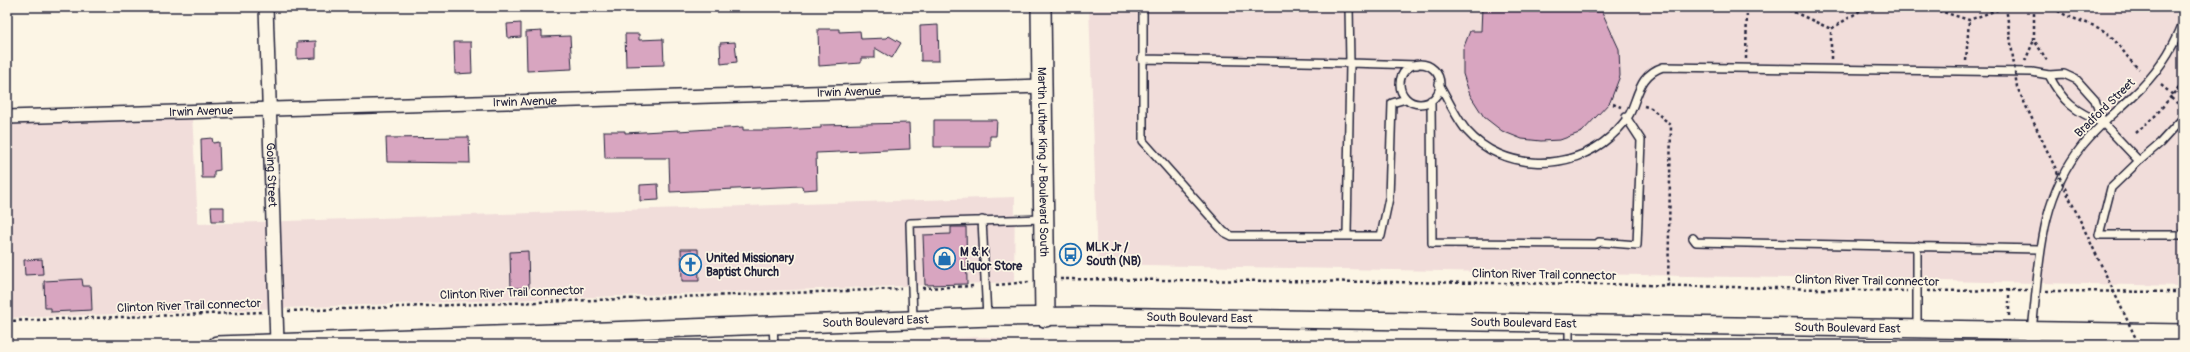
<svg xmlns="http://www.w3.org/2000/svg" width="2190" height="352" font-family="Pangolin,sans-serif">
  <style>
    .built { fill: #f1ddda }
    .building { fill: #d8a5c0; stroke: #22223b }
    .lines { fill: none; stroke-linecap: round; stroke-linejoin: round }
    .service-casing { stroke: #22223b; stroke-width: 10 }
    .minor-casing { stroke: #22223b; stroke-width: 16 }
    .tertiary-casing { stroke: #22223b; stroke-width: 20 }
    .secondary-casing { stroke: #22223b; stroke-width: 22 }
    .path { stroke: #22223b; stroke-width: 2.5; stroke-dasharray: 3 3; stroke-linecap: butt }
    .service { stroke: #fcf5e5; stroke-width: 7 }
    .minor { stroke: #fcf5e5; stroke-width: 13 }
    .tertiary { stroke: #fcf5e5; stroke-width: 17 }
    .secondary { stroke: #fcf5e5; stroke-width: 19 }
    .path-bridge { stroke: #22223b; stroke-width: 2.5; stroke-dasharray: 3 3; stroke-linecap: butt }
    .labels { text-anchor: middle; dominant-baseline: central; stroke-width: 3.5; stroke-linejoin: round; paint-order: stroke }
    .street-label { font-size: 12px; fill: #22223b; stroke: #fcf5e5 }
    .poi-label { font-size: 12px; font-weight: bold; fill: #22223b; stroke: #fcf5e5; text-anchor: start }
  </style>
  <rect width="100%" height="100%" fill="#fcf5e5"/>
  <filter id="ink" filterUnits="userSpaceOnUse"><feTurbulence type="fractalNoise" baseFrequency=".025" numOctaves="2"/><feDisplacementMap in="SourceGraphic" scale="8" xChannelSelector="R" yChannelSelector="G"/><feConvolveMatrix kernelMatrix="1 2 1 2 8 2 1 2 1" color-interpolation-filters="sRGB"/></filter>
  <g filter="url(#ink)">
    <!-- built -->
    <path class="built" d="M1089,7H2183V286L1098,264Z
      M192,114L198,224L1015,197L1014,282L7,318V119Z
      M984,337L999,338L1014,345H756Z"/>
    <!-- building -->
    <path class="building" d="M1482,7H1587V12H1602L1619,49L1620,76L1610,102L1582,132L1560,140L1541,141L1522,139L1502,131L1484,117L1470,95L1463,74V49L1470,31H1481Z
      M521,23V37L508,38L507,24Z
      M938,25L939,61H921L920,26Z
      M818,29H839V32L860,31L861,39L887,38L889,36L901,43L892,58L875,48V58H861V63L819,66Z
      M542,31V37L570,36L572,69L527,71L526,32Z
      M625,34H639V40L663,39L664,65L626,66Z
      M316,41V58L297,59V42Z
      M454,42H471L472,73L455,74Z
      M735,42L737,62L721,64L720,43Z
      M934,120H997L996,136H990V147H934Z
      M909,123L910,149L816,153L817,189L803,190L802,186L670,192L669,158H605L604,131H625V133L678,130V131L743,127V130H776L821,128V125Z
      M469,137L470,163L387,162L386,138Z
      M212,138L213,143L219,142L220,170L214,171V178H202L201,139Z
      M658,184L659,200L640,201V185Z
      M211,207H224V221H212Z
      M951,227H966L967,284L925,285L923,235L951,234Z
      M681,249H698L699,281H682Z
      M528,251L529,288H511L510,252Z
      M42,259L43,274L25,275L24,260Z
      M82,279L83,286H91L92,310L51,312V308H45L44,281Z"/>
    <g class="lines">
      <defs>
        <path id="service" d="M1143,7V141L1224,232L1232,236H1344L1347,234L1350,63L1417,65
          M1142,59L1350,63L1349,7
          M1400 84a20 20 0 1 1 40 0a20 20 0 1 1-40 0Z
          M2049,75C2062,102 2076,112 2103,123
          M1439,84C1448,99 1456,118 1467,131C1503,172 1571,172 1610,137C1617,131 1628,119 1631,111C1639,92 1641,74 1663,67L2032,72L2049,75L2064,74L2077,80L2095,100L2103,123L2139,161L2111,188L2099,235H2183
          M1431,100L1432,243L1597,244L1599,242L1637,245L1641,140L1626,117
          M2139,161L2160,143L2183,118
          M982,220L987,317
          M1344,236H1381L1389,198L1392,103L1406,99
          M1693,238L1696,242L2040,249
          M913,320L910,223L1043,219
          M773,325L774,345
          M1917,329V246
          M2032,330C2040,264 2038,201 2082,146C2097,127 2115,113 2132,97C2155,76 2172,51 2183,23
          M1569,345V324"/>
        <g id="minor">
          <path id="s1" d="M266,7L277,343"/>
          <path id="s2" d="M7,117L1042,86"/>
          <path d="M2032,345V331"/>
        </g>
        <g id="tertiary">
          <path id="s3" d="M217,345L992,317L1091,316L2183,333"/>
        </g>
        <g id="secondary">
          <path id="s4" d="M1041,7L1045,317"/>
        </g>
      </defs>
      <!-- service casing -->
      <use href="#service" class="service-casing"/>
      <!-- minor casing -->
      <use href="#minor" class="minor-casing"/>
      <!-- tertiary casing -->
      <use href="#tertiary" class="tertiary-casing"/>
      <!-- secondary casing -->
      <use href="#secondary" class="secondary-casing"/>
      <!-- path -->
      <path class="path" d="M1783,7L1831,29L1866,7
        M1927,7L1969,20L2005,7
        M2034,7V40L2048,62
        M2053,7C2069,21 2092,21 2108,34C2120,44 2127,59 2139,69
        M1746,59L1747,7
        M1831,59V29
        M1966,61L1969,20
        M2025,61L2034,40
        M2161,85L2173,95
        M2171,98L2183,108
        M1613,104L1621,107
        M1644,106L1651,108L1671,125L1668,286
        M2136,133L2155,116L2183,82
        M1060,279L1599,284L1907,291
        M996,285L1029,282
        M922,288L975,286
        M1928,291L2027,290
        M2046,291L2183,292
        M288,311L901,289
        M2009,316V290
        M7,321L264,312"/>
      <!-- service -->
      <use href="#service" class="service"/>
      <!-- minor -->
      <use href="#minor" class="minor"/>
      <!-- tertiary -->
      <use href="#tertiary" class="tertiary"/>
      <!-- secondary -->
      <use href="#secondary" class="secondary"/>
      <!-- path-bridge -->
      <path class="path-bridge" d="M2006,7L2017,87L2139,345"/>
    </g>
  </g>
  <!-- icons -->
  <defs>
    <symbol id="bus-ring" viewBox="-11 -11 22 22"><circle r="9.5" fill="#fcf5e5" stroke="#1f6fb2" stroke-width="1.5"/><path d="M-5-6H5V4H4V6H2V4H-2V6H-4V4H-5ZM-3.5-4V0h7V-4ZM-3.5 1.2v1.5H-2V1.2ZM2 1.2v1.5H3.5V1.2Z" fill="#1f6fb2"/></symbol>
    <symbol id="shop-ring" viewBox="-11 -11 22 22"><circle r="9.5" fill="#fcf5e5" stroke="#1f6fb2" stroke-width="1.5"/><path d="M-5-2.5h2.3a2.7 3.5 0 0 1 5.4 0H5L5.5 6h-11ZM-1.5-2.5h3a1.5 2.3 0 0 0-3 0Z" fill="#1f6fb2"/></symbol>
    <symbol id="church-ring" viewBox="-11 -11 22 22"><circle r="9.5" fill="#fcf5e5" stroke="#1f6fb2" stroke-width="1.5"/><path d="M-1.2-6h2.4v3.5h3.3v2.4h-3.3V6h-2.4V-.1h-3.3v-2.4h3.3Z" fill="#1f6fb2"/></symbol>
  </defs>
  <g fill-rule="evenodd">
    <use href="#bus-ring" x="1058" y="242" width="25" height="25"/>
    <use href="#shop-ring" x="932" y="246" width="25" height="25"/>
    <use href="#church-ring" x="678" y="252" width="25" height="25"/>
  </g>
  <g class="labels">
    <!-- street labels -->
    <g class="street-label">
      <text stroke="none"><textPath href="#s2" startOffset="842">Irwin Avenue</textPath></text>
      <text stroke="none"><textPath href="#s2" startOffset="518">Irwin Avenue</textPath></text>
      <text transform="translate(2105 108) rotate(-44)">Bradford Street</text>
      <text stroke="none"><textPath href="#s2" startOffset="194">Irwin Avenue</textPath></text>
      <text stroke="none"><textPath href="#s4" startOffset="155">Martin Luther King Jr Boulevard South</textPath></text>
      <text stroke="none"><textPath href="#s1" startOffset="168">Going Street</textPath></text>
      <text transform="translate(1544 275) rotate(1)">Clinton River Trail connector</text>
      <text transform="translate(1867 281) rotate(1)">Clinton River Trail connector</text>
      <text transform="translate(512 293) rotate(-2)">Clinton River Trail connector</text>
      <text transform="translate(189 306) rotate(-2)">Clinton River Trail connector</text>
      <text stroke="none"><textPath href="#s3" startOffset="983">South Boulevard East</textPath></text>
      <text stroke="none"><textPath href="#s3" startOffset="659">South Boulevard East</textPath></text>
      <text stroke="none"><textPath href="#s3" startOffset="1307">South Boulevard East</textPath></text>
      <text stroke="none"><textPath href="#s3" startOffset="1631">South Boulevard East</textPath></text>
    </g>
    <!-- poi labels -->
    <g class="poi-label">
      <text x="1086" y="247">MLK Jr /<tspan x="1086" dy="14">South (NB)</tspan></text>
      <text x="960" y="252">M &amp; K<tspan x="960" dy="14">Liquor Store</tspan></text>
      <text x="706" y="258">United Missionary<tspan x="706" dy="14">Baptist Church</tspan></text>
    </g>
  </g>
  <!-- margin -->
  <rect width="2190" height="352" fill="none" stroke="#fcf5e5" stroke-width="24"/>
  <rect x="12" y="12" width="2166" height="328" fill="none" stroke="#22223b" stroke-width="1.5" filter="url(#ink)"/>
</svg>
